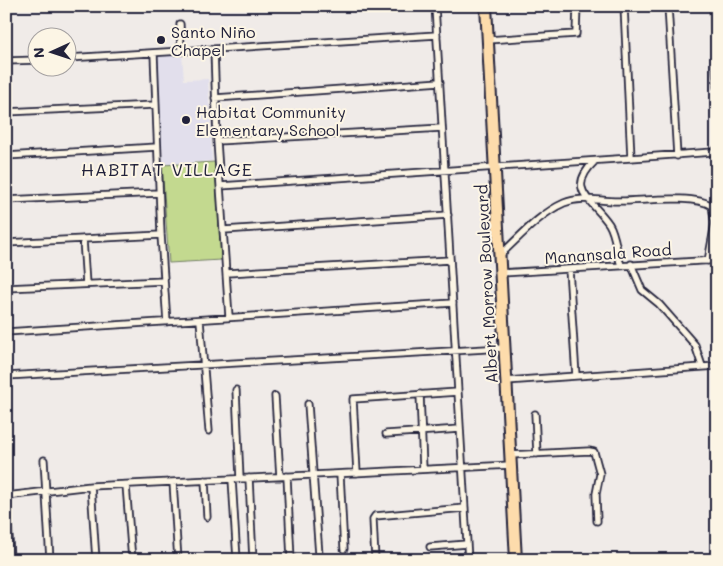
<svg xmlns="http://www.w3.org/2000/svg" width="723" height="566" font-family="Mali,sans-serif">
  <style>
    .built { fill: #e2dfec }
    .green { fill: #c3d98f; stroke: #727e65 }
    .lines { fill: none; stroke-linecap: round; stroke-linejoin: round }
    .street-casing { stroke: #22223b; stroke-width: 9 }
    .highway-casing { stroke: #22223b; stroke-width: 14 }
    .street { stroke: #fcf5e5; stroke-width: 5.5 }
    .highway { stroke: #fddcac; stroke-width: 10 }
    .poi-dot { fill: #22223b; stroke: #fcf5e5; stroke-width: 2 }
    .labels { text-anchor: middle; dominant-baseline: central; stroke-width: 4; stroke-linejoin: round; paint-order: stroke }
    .poi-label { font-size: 16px; fill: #22223b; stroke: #fcf5e5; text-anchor: start }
    .street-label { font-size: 16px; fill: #22223b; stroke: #fcf5e5 }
    .neighbourhood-label { font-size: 18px; letter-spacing: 1px; fill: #22223b; stroke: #fcf5e5 }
  </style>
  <rect width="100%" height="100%" fill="#f0ebe8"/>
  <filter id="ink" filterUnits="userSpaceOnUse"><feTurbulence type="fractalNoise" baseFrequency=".02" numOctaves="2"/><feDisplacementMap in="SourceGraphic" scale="10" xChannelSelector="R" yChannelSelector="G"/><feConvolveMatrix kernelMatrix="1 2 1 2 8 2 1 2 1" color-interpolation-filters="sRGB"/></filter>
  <g filter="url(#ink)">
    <!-- built -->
    <path class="built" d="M182,55L184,80L208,79L212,161L163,165L158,57Z"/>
    <!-- green -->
    <path class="green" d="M215,162L221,260L169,263L162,165Z"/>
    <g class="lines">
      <defs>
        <path id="street" d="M435,6L468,560
          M624,6L631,158L713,152L717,149
          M668,6L677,156
          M713,6L717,87
          M180,24L181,51
          M488,40L576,34L577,6
          M214,49L217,141L229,317
          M154,54L161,235L167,322
          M68,58L437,35
          M6,61L38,60
          M215,98L440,82
          M6,112L155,105
          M217,141L442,128
          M6,156L157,147
          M595,161C565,190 592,199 609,224C616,235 616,252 621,265
          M220,186L631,158
          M6,200L159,193
          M224,230L448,215
          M83,239L86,284
          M6,243L161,235
          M499,256C519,238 539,214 564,203C583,195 601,202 621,201C643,201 694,194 712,206L715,223L708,261
          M631,264L642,290L659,304L695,345L702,366
          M569,269L576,376
          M227,273L450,260
          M500,273L717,260
          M6,288L164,281
          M200,320L209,431
          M6,332L453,303
          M6,376L504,348
          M506,381L717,366
          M236,390L240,479
          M420,394L423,469
          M275,396L280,477
          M308,404L319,555
          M535,414L537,454
          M386,434L460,429
          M510,455L589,451L594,452L600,474L596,494L597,521
          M44,460L50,560
          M357,473L353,399L458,392
          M340,474L344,549
          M6,475L10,560
          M287,476L291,560
          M249,478L253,560
          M232,479L237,560
          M205,480L207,517
          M173,482L178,560
          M126,485L132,560
          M91,486L96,560
          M6,496L91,486L511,465
          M430,547L467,544
          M375,560L373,519L375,516L465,508"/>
        <path id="highway" d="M486,6L516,560"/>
      </defs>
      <!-- street casing -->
      <use href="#street" class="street-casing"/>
      <!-- highway casing -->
      <use href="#highway" class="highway-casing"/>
      <!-- street -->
      <use href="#street" class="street"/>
      <!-- highway -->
      <use href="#highway" class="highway"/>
    </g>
  </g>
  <!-- markers -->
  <g class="poi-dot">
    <circle cx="161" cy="40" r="5"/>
    <circle cx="186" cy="120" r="5"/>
  </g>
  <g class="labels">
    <!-- poi labels -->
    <g class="poi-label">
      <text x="171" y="31">Santo Niño<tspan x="171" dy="18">Chapel</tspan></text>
      <text x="196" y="111">Habitat Community<tspan x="196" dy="18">Elementary School</tspan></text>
    </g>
    <!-- street labels -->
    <g class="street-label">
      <text transform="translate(608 253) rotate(-4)">Manansala Road</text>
      <text transform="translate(486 284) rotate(-93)">Albert Morrow Boulevard</text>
    </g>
    <!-- neighbourhood labels -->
    <g class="neighbourhood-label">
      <text x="167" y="169">HABITAT VILLAGE</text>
    </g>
  </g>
  <!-- margin -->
  <rect width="723" height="566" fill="none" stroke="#fcf5e5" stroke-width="25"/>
  <rect x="12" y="12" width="698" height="541" fill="none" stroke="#22223b" stroke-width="2" filter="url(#ink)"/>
  <!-- north arrow -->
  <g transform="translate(52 52) rotate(267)"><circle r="24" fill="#fcf5e5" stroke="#a5a1a1"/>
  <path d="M0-4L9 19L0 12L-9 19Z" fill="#22223b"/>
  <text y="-8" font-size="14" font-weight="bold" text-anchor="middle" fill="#22223b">N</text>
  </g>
</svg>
